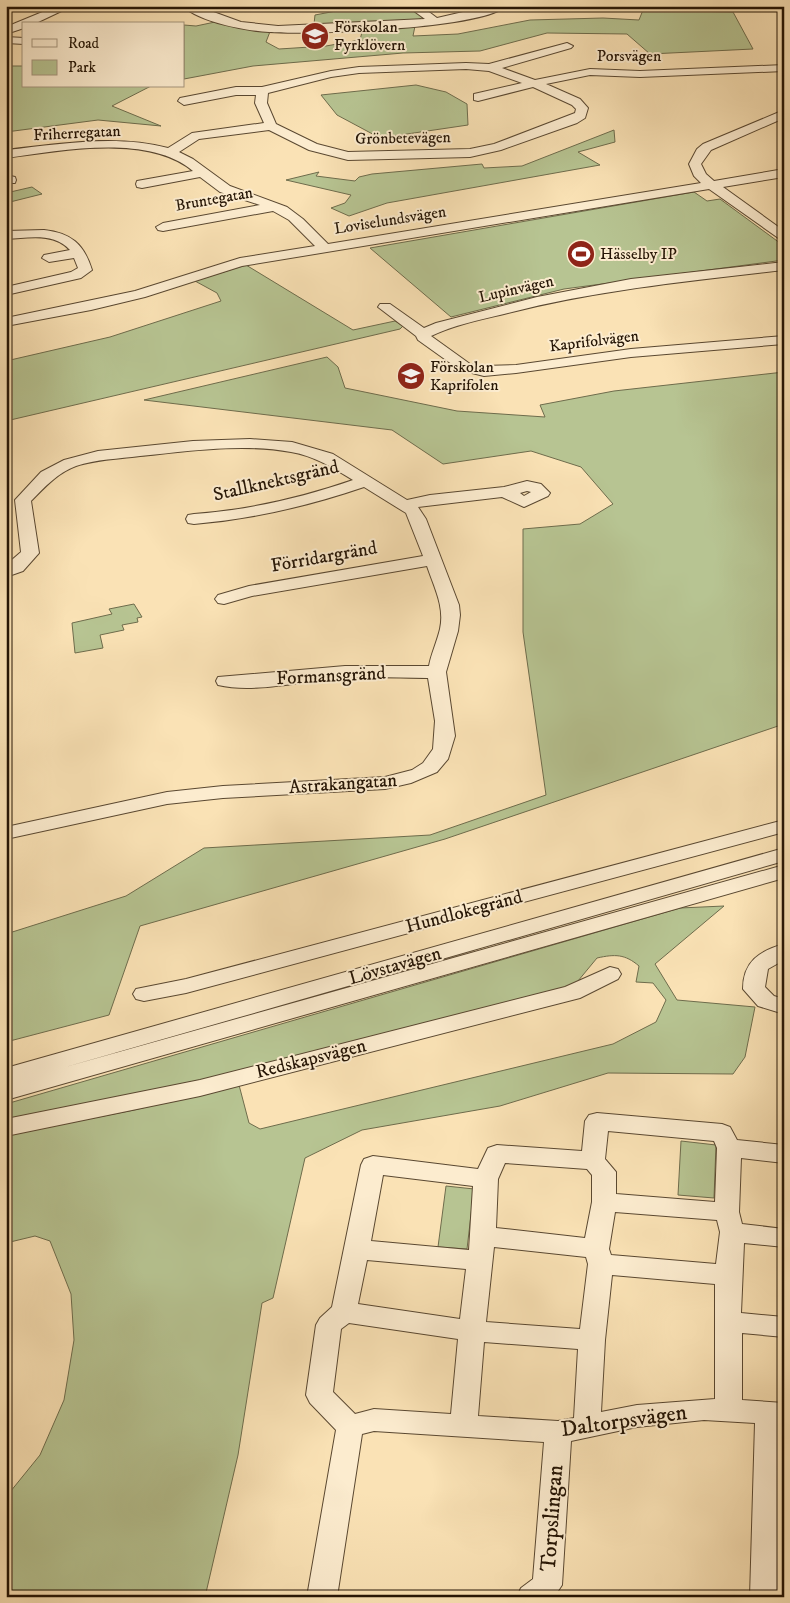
<svg xmlns="http://www.w3.org/2000/svg" width="790" height="1603" font-family="'IM FELL DW Pica',serif">
  <style>
    .green { fill: #b7c492; stroke: #6e6c4c }
    .lines { fill: none; stroke-linecap: round; stroke-linejoin: round }
    .minor-casing { stroke: #5a4831; stroke-width: 2 }
    .minor { fill: #fceccf; fill-rule: evenodd }
    .labels { text-anchor: middle; dominant-baseline: central; stroke-width: 4; stroke-linejoin: round; paint-order: stroke }
    .far-poi-label { font-size: 16px; fill: #251505; stroke: #fceccf; text-anchor: start }
    .far-street-label { font-size: 16px; fill: #251505; stroke: #fceccf }
    .street-label { font-size: 19px; fill: #251505; stroke: #fceccf }
    .near-street-label { font-size: 22px; fill: #251505; stroke: #fceccf }
  </style>
  <rect width="100%" height="100%" fill="#fae2b5"/>
  <filter id="stains"><feTurbulence type="fractalNoise" baseFrequency=".004" numOctaves="4"/><feColorMatrix values="0 0 0 0 .2 0 0 0 0 .09 0 0 0 0 .02 0 0 0 .5 -.17"/></filter>
  <radialGradient id="worn" r=".72"><stop offset=".6" stop-color="#630" stop-opacity="0"/><stop offset="1" stop-color="#630" stop-opacity=".3"/></radialGradient>
  <!-- green -->
  <path class="green" d="M334,6H404L425,16L416,21L413,36L458,34L530,20L603,18L639,20L643,10L733,12L753,49L650,54L627,34L547,33L480,51L403,53L253,66L184,79V25L196,26L215,22L271,29L266,42L279,49L326,46L360,40L362,32L353,23L314,24L315,15L336,11Z
    M6,66H24V86H151L112,106L161,126L98,120L6,132Z
    M416,85L446,92L467,104L468,125L380,138L337,115L321,95Z
    M614,130L615,142L578,152L600,165L387,203L349,216L331,208L345,203L351,195L286,180L319,172L316,176L355,181L359,177L372,174L482,164L484,168L522,166Z
    M32,187L42,194L6,203V193Z
    M694,192L707,201L720,199L784,246V260L564,289L451,317L370,248Z
    M246,265L353,330L395,321L403,326L400,329L6,421V361L110,337L221,301L217,293L195,281Z
    M327,357L338,367L345,388L457,411L545,417L540,405L614,391L784,372V724L445,839L140,926L109,1015L6,1042V934L126,896L204,848L430,835L546,795L523,632V529L580,524L613,504L581,467L531,451L443,464L392,430L144,400Z
    M134,604L142,617L137,618L138,622L122,625L124,630L100,635L103,648L75,653L72,623L112,614L109,609Z
    M724,906L655,964L677,1000L755,1007L745,1057L733,1074L608,1073L500,1106L362,1130L305,1158L273,1298L262,1303L238,1455L205,1597H6V1497L40,1455L64,1400L74,1340L71,1294L50,1241L35,1236L6,1243V1135L134,1110L239,1085L249,1123L260,1129L613,1044L656,1022L666,1000L653,983L636,982L639,966C625,954 615,954 597,958L573,987L155,1092L6,1121V1104L680,908Z
    M681,1141L716,1145L714,1198L678,1195Z
    M446,1186L474,1189L467,1249L438,1247Z"/>
  <g class="lines">
    <defs>
      <path id="minor" d="M57,6H72L34,24H24V28L6,34V27Z
        M183,6H197L241,22L278,26L425,19L407,6H421L437,18L489,6H506C482,29 308,35 269,32C247,31 199,22 183,6Z
        M715,6H784V10L720,9Z
        M6,37L24,38V44L6,43Z
        M567,43L573,46L571,48L502,68L535,80L590,69L640,71L784,65V71L640,77L590,75L546,84L580,99L588,108L585,118L577,123L501,150L470,157L348,160L309,150L269,130L199,139L179,152L193,159L230,186L287,207L303,219L328,244L701,183L694,176L689,164L697,149L703,144L784,110V118L711,150L701,164L706,174L714,181L784,169V177L723,187L784,231V242L709,189L242,266L145,297L91,310L6,326V318L135,291L240,258L315,246L289,220L273,211L163,231L158,230L156,227L163,223L260,205L220,192L200,177L142,188L137,187L136,184L137,181L193,171C148,133 60,151 6,158V150C60,144 116,134 168,148L192,133L264,123L255,103L256,95H236L184,105L178,101L180,98L236,87H262L331,71L359,67L466,63L489,64ZM466,69L489,71L522,83L474,94V100L478,101L533,87L572,105L576,109L575,113L494,144L470,149L348,152L317,144L276,124L267,103L268,93L331,77L359,73Z
        M6,175L15,177L16,180L15,183H6Z
        M44,230C71,233 84,244 92,270L81,278L6,295V287L71,272L78,268L74,258L49,262L42,258L44,255L70,250C54,232 28,238 6,239V231Z
        M784,262V270C690,281 596,290 504,314C479,320 454,325 431,336L470,364L484,366L516,365L631,349L784,336V344L631,357L516,373L484,376L460,370L418,340L416,336L378,307L380,304H390L424,328L436,323L537,297L631,279Z
        M250,439L292,442L333,454L407,500L430,495L504,487L527,481L541,484L550,493L548,496L524,507L502,497L418,507L426,519L459,605L460,615L458,631L446,672L455,736L448,759L437,772L411,783L385,789L223,798L167,804L6,839V827L167,792L223,786L385,777L412,770L423,763L433,749L435,721L428,678C400,678 372,676 344,678C306,680 255,694 218,685L216,681L218,677L345,666H429C431,654 437,642 440,629C445,607 434,587 427,566L252,596L224,604L218,603L215,599L218,595L249,586L423,556L406,513L364,487C309,506 252,519 194,524L188,523L186,519L188,515L194,514C249,510 301,498 353,480C333,468 315,456 291,452C243,443 189,451 140,456C119,459 96,459 76,466C57,473 45,487 31,501L39,553L23,571L6,577V565L21,552L15,500L41,472L64,460L98,451L193,441ZM527,491L531,492L524,496L520,493Z
        M784,820V832L186,993L144,1001L136,999L133,994L136,989L186,979Z
        M784,848V861L62,1068L784,865V878L6,1100V1068Z
        M784,944V960L768,969L765,987L774,996L784,999V1014L758,1006L743,989C743,962 759,951 784,944Z
        M610,967L618,969L621,974L618,979L580,998L200,1096L6,1136V1119L200,1080L565,987Z
        M597,1113L722,1124L730,1127L737,1140L784,1145V1163L741,1158L739,1212L742,1224L784,1229V1247L744,1243L741,1313L784,1317V1337L742,1333V1400L784,1403L780,1597H750L755,1423L704,1420L637,1427L571,1441L562,1585L554,1597H517L521,1588L533,1579L544,1442L374,1431L362,1434L337,1597H307L336,1430L310,1403L306,1395L316,1325L320,1318L332,1307L361,1165L364,1159L373,1156L478,1169L488,1148L497,1145L582,1151L585,1121L589,1115ZM608,1131L714,1141L717,1148L715,1202L616,1194V1172L605,1159ZM505,1163L587,1169L592,1175V1202L585,1238L496,1228L498,1179ZM383,1175L473,1186L469,1250L371,1241ZM615,1212L717,1220L720,1232L716,1264L611,1255L609,1249ZM494,1247L586,1257L588,1264L580,1329L486,1322ZM367,1260L466,1269L460,1319L358,1304ZM612,1275L715,1284V1399L637,1405L601,1412L605,1340ZM349,1323L458,1339L451,1414L374,1409L355,1414L333,1392L341,1329ZM484,1342L578,1349L574,1418L558,1421L478,1416Z"/>
    </defs>
    <!-- minor casing -->
    <use href="#minor" class="minor-casing"/>
    <!-- minor -->
    <use href="#minor" class="minor"/>
  </g>
  <!-- icons -->
  <defs>
    <symbol id="school-disc" viewBox="-11 -11 22 22"><circle r="9.5" fill="#8f2418" stroke="#fceccf"/><path d="M0-5L7-2L0 1L-7-2ZM-4 1L0 2.5L4 1V4Q0 6-4 4Z" fill="#fff"/></symbol>
    <symbol id="stadium-disc" viewBox="-11 -11 22 22"><circle r="9.5" fill="#8f2418" stroke="#fceccf"/><path d="M0-5a6.5 5 0 1 0 0 10a6.5 5 0 1 0 0-10ZM-3.5-1.8h7v3.6h-7Z" fill="#fff"/></symbol>
  </defs>
  <g fill-rule="evenodd">
    <use href="#school-disc" x="299" y="20" width="32" height="32"/>
    <use href="#stadium-disc" x="565" y="238" width="32" height="32"/>
    <use href="#school-disc" x="395" y="360" width="32" height="32"/>
  </g>
  <g class="labels">
    <!-- far-poi labels -->
    <g class="far-poi-label">
      <text x="334" y="27">Förskolan<tspan x="334" dy="18">Fyrklövern</tspan></text>
      <text x="600" y="254">Hässelby IP</text>
      <text x="430" y="367">Förskolan<tspan x="430" dy="18">Kaprifolen</tspan></text>
    </g>
    <!-- far-street labels -->
    <g class="far-street-label">
      <text x="629" y="56">Porsvägen</text>
      <text transform="translate(77 133) rotate(-3)">Friherregatan</text>
      <text transform="translate(403 138) rotate(-1)">Grönbetevägen</text>
      <text transform="translate(214 199) rotate(-10)">Bruntegatan</text>
      <text transform="translate(390 220) rotate(-9)">Loviselundsvägen</text>
      <text transform="translate(516 289) rotate(-13)">Lupinvägen</text>
      <text transform="translate(594 341) rotate(-7)">Kaprifolvägen</text>
    </g>
    <!-- street labels -->
    <g class="street-label">
      <text transform="translate(276 481) rotate(-13)">Stallknektsgränd</text>
      <text transform="translate(324 557) rotate(-10)">Förridargränd</text>
      <text transform="translate(331 676) rotate(-3)">Formansgränd</text>
      <text transform="translate(343 784) rotate(-4)">Astrakangatan</text>
      <text transform="translate(464 912) rotate(-15)">Hundlokegränd</text>
      <text transform="translate(395 966) rotate(-16)">Lövstavägen</text>
      <text transform="translate(311 1059) rotate(-14)">Redskapsvägen</text>
    </g>
    <!-- near-street labels -->
    <g class="near-street-label">
      <text transform="translate(624 1421) rotate(-8)">Daltorpsvägen</text>
      <text transform="translate(552 1518) rotate(-86)">Torpslingan</text>
    </g>
  </g>
  <!-- margin -->
  <rect width="790" height="1603" fill="none" stroke="#fae2b5" stroke-width="25"/>
  <rect x="8" y="8" width="775" height="1588" fill="none" stroke="#251505" stroke-width="2.5"/>
  <rect x="12" y="12" width="765" height="1578" fill="none" stroke="#251505"/>
  <!-- legend -->
  <rect x="22" y="22" width="162" height="65" fill="#fceccf" stroke="#a6967e"/>
  <rect x="32" y="39" width="25" height="8" fill="#fceccf" stroke="#a6967e"/>
  <text x="68" y="48" font-size="15" fill="#251505">Road</text>
  <rect x="32" y="60" width="25" height="15" fill="#b7c492" stroke="#a6967e"/>
  <text x="68" y="72" font-size="15" fill="#251505">Park</text>
  <rect width="100%" height="100%" filter="url(#stains)"/>
  <rect width="100%" height="100%" fill="url(#worn)"/>
</svg>
